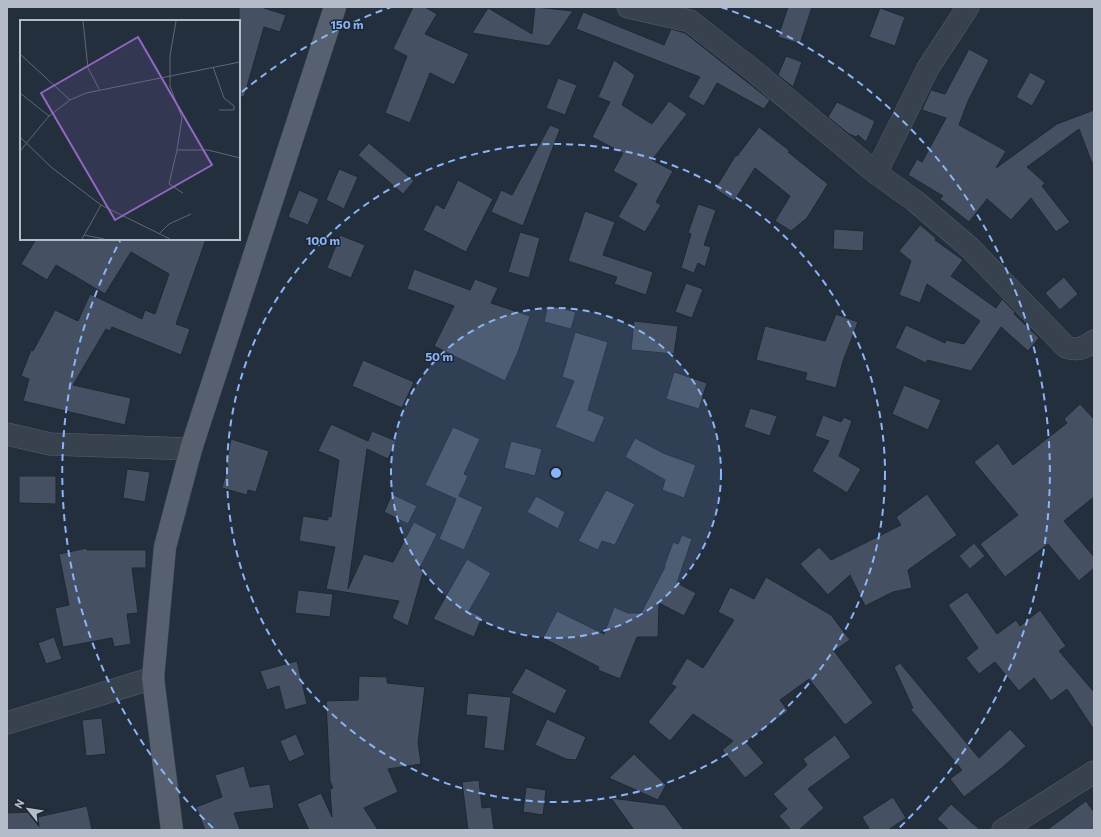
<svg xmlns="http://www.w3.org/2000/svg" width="1101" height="837" font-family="Commissioner,sans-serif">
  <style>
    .building { fill: #455162; stroke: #1f2835 }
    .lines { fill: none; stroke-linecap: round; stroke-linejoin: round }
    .minor-casing { stroke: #565f6c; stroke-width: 23 }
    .major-casing { stroke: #414a57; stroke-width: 23 }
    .minor { stroke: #38414e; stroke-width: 22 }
    .major { stroke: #56606e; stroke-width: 22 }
    .ring { fill: none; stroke: #8ab4f8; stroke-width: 2; stroke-dasharray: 7 5 }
    .inset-road { fill: none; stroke: #5e6776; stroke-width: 1 }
    .view { fill: #9266c3; fill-opacity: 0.15; stroke: #9266c3; stroke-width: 2 }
    .inset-edge { fill: none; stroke: #b4bcc9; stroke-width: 2 }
    .centre { fill: #8ab4f8; stroke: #1d2633; stroke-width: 2 }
    .ring-label { font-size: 12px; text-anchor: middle; font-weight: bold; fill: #8ab4f8; stroke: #1d2633; stroke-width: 3; stroke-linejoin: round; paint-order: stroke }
  </style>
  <rect width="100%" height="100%" fill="#242f3e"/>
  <!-- building -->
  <path class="building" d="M239,7H261L286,15L280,32L264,27L244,97L239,96Z
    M413,7H425L437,14L425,34L469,54L454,85L430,73L410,123L385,113L407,56L393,49Z
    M535,7L573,11L549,46L472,33L488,8L532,34Z
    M788,7H812L800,44L778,37Z
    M880,8L905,17L895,46L869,37Z
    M583,12L664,45L671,29L685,33L770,100L764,109L717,83L704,106L688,97L700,77L576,29Z
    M969,49L989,60L968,101L959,125L1006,151L996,168L1057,124L1094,110V163H1092L1079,129L1027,167L1045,183L1042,186L1070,222L1056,232L1031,198L1011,220L987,199L969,222L940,199L943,196L908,175L917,159L922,162L946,118L922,110L925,103L931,90L945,94Z
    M786,56L802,62L793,87L778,75Z
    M614,60L635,75L622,105L652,124L669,101L687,114L652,160L673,171L656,202L661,205L645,232L618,217L637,184L613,171L623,153L592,137L610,102L598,97Z
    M1030,72L1046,81L1032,106L1016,97Z
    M558,78L577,85L565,115L546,108Z
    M837,102L875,121L866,142L858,135L856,137L849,134L828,117Z
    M550,125L560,129L523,226L491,212L501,190L512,195Z
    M759,127L790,151L788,152L828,184L807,218L791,231L775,221L790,196L755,168L734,201L715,189L736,155L737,156Z
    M369,143L414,181L403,194L358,155Z
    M339,169L358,177L344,209L326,200Z
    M458,180L493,199L466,252L423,230L436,204L444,209Z
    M299,190L319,199L308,225L288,217Z
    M698,204L716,210L704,245L711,247L705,267L698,263L694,273L681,268L691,234L688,233Z
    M585,211L615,222L603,255L653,272L646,295L614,284L617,277L568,261Z
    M920,225L936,238L935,240L963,260L951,276L996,308L1002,299L1015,312L1014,314L1039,338L1028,351L1001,327L971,371L927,360L926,363L895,348L906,325L945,343L946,340L964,344L980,321L927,284L920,303L899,295L911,261L899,251Z
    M834,229L864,231L863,251L833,249Z
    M520,232L540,238L529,278L508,272Z
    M340,235L365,245L351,278L327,268Z
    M36,239H206L176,324L190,329L181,355L112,327L110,331L106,329L73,385L131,398L125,425L23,401L29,379L21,376L31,350L33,351L55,310L78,321L90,294L142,319L145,310L155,314L169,274L131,252L105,294L56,265L47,280L21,264Z
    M414,269L470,290L475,279L498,288L491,303L530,316L518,352L505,381L434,346L454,306L407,289Z
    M1064,277L1078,294L1060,310L1045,293Z
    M686,283L703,289L692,318L675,312Z
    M548,305L576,312L571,329L544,322Z
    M836,314L858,322L843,361L836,388L805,380L807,373L756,360L765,326L825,341Z
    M634,321L678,326L674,354L631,350Z
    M575,332L608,342L588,410L605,417L594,443L555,427L574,381L562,377Z
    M363,360L414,382L402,408L352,386Z
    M674,372L707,383L699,409L666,399Z
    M904,385L941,400L928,430L892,414Z
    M1080,404L1094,419V497L1064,521L1094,557V568L1079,581L1048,544L1005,577L980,544L1018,515L974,462L998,443L1013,465L1067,423L1064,419Z
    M750,408L777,416L770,436L744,427Z
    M823,415L841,422L844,417L852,421L839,456L861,469L847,493L812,471L829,441L815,436Z
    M331,424L368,441L372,431L396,441L388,459L367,449L348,589L364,554L393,562L414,522L437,534L420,568L424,569L408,626L392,618L399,601L326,589L335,547L299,541L303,516L328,520V516L331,517L339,460L318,451Z
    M453,427L480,439L464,474L468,476L459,496L483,507L464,550L439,539L456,499L425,485Z
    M635,438L663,453L696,465L684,498L662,490L665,480L625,457Z
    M231,439L269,451L256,492L248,490L247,495L222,488L228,465H226Z
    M511,441L542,449L535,476L504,468Z
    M127,469L150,472L145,502L123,498Z
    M19,476H56V504L19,503Z
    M606,490L635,504L615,545L602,541L598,550L578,541Z
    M392,494L417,506L408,524L384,512Z
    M927,494L957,535L908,570L912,588L893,592L865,606L850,575L828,595L800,564L819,547L831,560L901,525L896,517Z
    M536,496L565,512L558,529L527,512Z
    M682,535L692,539L677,583L696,593L684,616L659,603L658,637H637L620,679L598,670L599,667L543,638L557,611L604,634L614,607L628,613H641L665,567H664L673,542L678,544Z
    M974,543L985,556L970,569L959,556Z
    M87,548V550H146V568H132L138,613L127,614L131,644L114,647L112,638L63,647L55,608L69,605L59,554Z
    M467,559L491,573L469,611L482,617L474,637L433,619Z
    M766,577L831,615L850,640L834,651L873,703L845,725L809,679L780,700L788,711L746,742L764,763L745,778L722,750L733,741L693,714L670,741L648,722L676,687L671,684L687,658L703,668L734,620L718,612L730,587L754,599Z
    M298,590L333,594L330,617L295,613Z
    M967,592L997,634L1016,620L1020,626L1040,610L1066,646L1059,651L1094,692V730L1067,689L1051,701L1034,678L1019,691L995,662L979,674L966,658L978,648L948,605Z
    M54,637L62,659L46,664L38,643Z
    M297,661L307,704L285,710L279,686L267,690L260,671Z
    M900,663L979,758L1010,729L1026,746L1003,767L964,797L950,779L962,770L910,709L913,708L894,667Z
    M526,668L567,690L555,714L511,693Z
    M359,676L387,677V683L425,687L418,742L421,764L388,769L398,792L364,808L378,830H309L297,804L321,793L332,817L330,789L333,788L330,781L326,701L358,700Z
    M468,693L511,697L504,751L484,748L487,717L466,715Z
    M102,718L106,754L86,756L82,720Z
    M547,719L586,737L576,760L566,759L535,745Z
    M296,734L305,755L289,762L280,741Z
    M835,735L851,757L808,789L824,808L799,830H791L779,816L787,809L773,794L807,765L803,759Z
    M634,754L666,785L658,800L609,778Z
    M244,766L250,787L270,784L274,808L234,813L240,830H205L196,807L222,797L215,775Z
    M479,780L482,808L491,807L494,830H468L462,782Z
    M526,787L546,790L543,815L523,812Z
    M893,797L906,818L888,830H870L862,817Z
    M611,798L665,805L684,830H634Z
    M1086,801L1094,812V830H1047Z
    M951,804L980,830H949L937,819Z
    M87,806L92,830H7V813L33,812V818Z"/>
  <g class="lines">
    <defs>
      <path id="minor" d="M628,7L690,21L754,71L876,173L928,68L968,7
        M876,173L915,201L969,247L1066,347C1078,351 1084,348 1094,341
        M7,434L50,444L191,449
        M7,723L153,678
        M1003,830L1094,772"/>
      <path id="major" d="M172,830L153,678L165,547L191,449L335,7"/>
    </defs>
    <!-- minor casing -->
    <use href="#minor" class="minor-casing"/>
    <!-- major casing -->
    <use href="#major" class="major-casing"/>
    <!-- minor -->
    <use href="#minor" class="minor"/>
    <!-- major -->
    <use href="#major" class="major"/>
  </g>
  <!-- distance rings -->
  <circle cx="556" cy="473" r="165" fill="#8ab4f8" fill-opacity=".12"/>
  <g class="ring">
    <circle cx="556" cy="473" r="165"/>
    <circle cx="556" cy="473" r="329"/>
    <path d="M213 828A494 494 0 0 1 120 241M242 92A494 494 0 0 1 391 7M721 7A494 494 0 0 1 899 828"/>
  </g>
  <!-- overview -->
  <g transform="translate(20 20)">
    <rect width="220" height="220" fill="#242f3e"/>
    <path class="inset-road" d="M63,1L68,48L79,69M156,1L150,36V66L162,98L157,130H188L220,138M0,34L50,80M193,47L204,78L214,86V90H199M0,73L29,96M0,117L31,147L81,185L150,219M157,130L149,164L163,173M0,131L29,96L50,80L66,73L220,42M139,214L149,204L171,194M64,215L84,219M62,219L81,185"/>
    <path class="view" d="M118,17L192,145L95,200L21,73Z"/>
    <rect width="220" height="220" class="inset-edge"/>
  </g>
  <circle cx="556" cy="473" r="6" class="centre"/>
  <g class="ring-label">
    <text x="347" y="29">150 m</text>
    <text x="323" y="245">100 m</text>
    <text x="439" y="361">50 m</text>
  </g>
  <!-- border -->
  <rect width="1101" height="837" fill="none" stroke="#b4bcc9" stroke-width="16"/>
  <!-- north arrow -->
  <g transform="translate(28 809) rotate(300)" stroke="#1d2633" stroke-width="3" paint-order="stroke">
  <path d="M0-3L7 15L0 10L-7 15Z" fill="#b4bcc9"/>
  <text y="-6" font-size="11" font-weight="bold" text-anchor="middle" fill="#b4bcc9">N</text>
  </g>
</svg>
